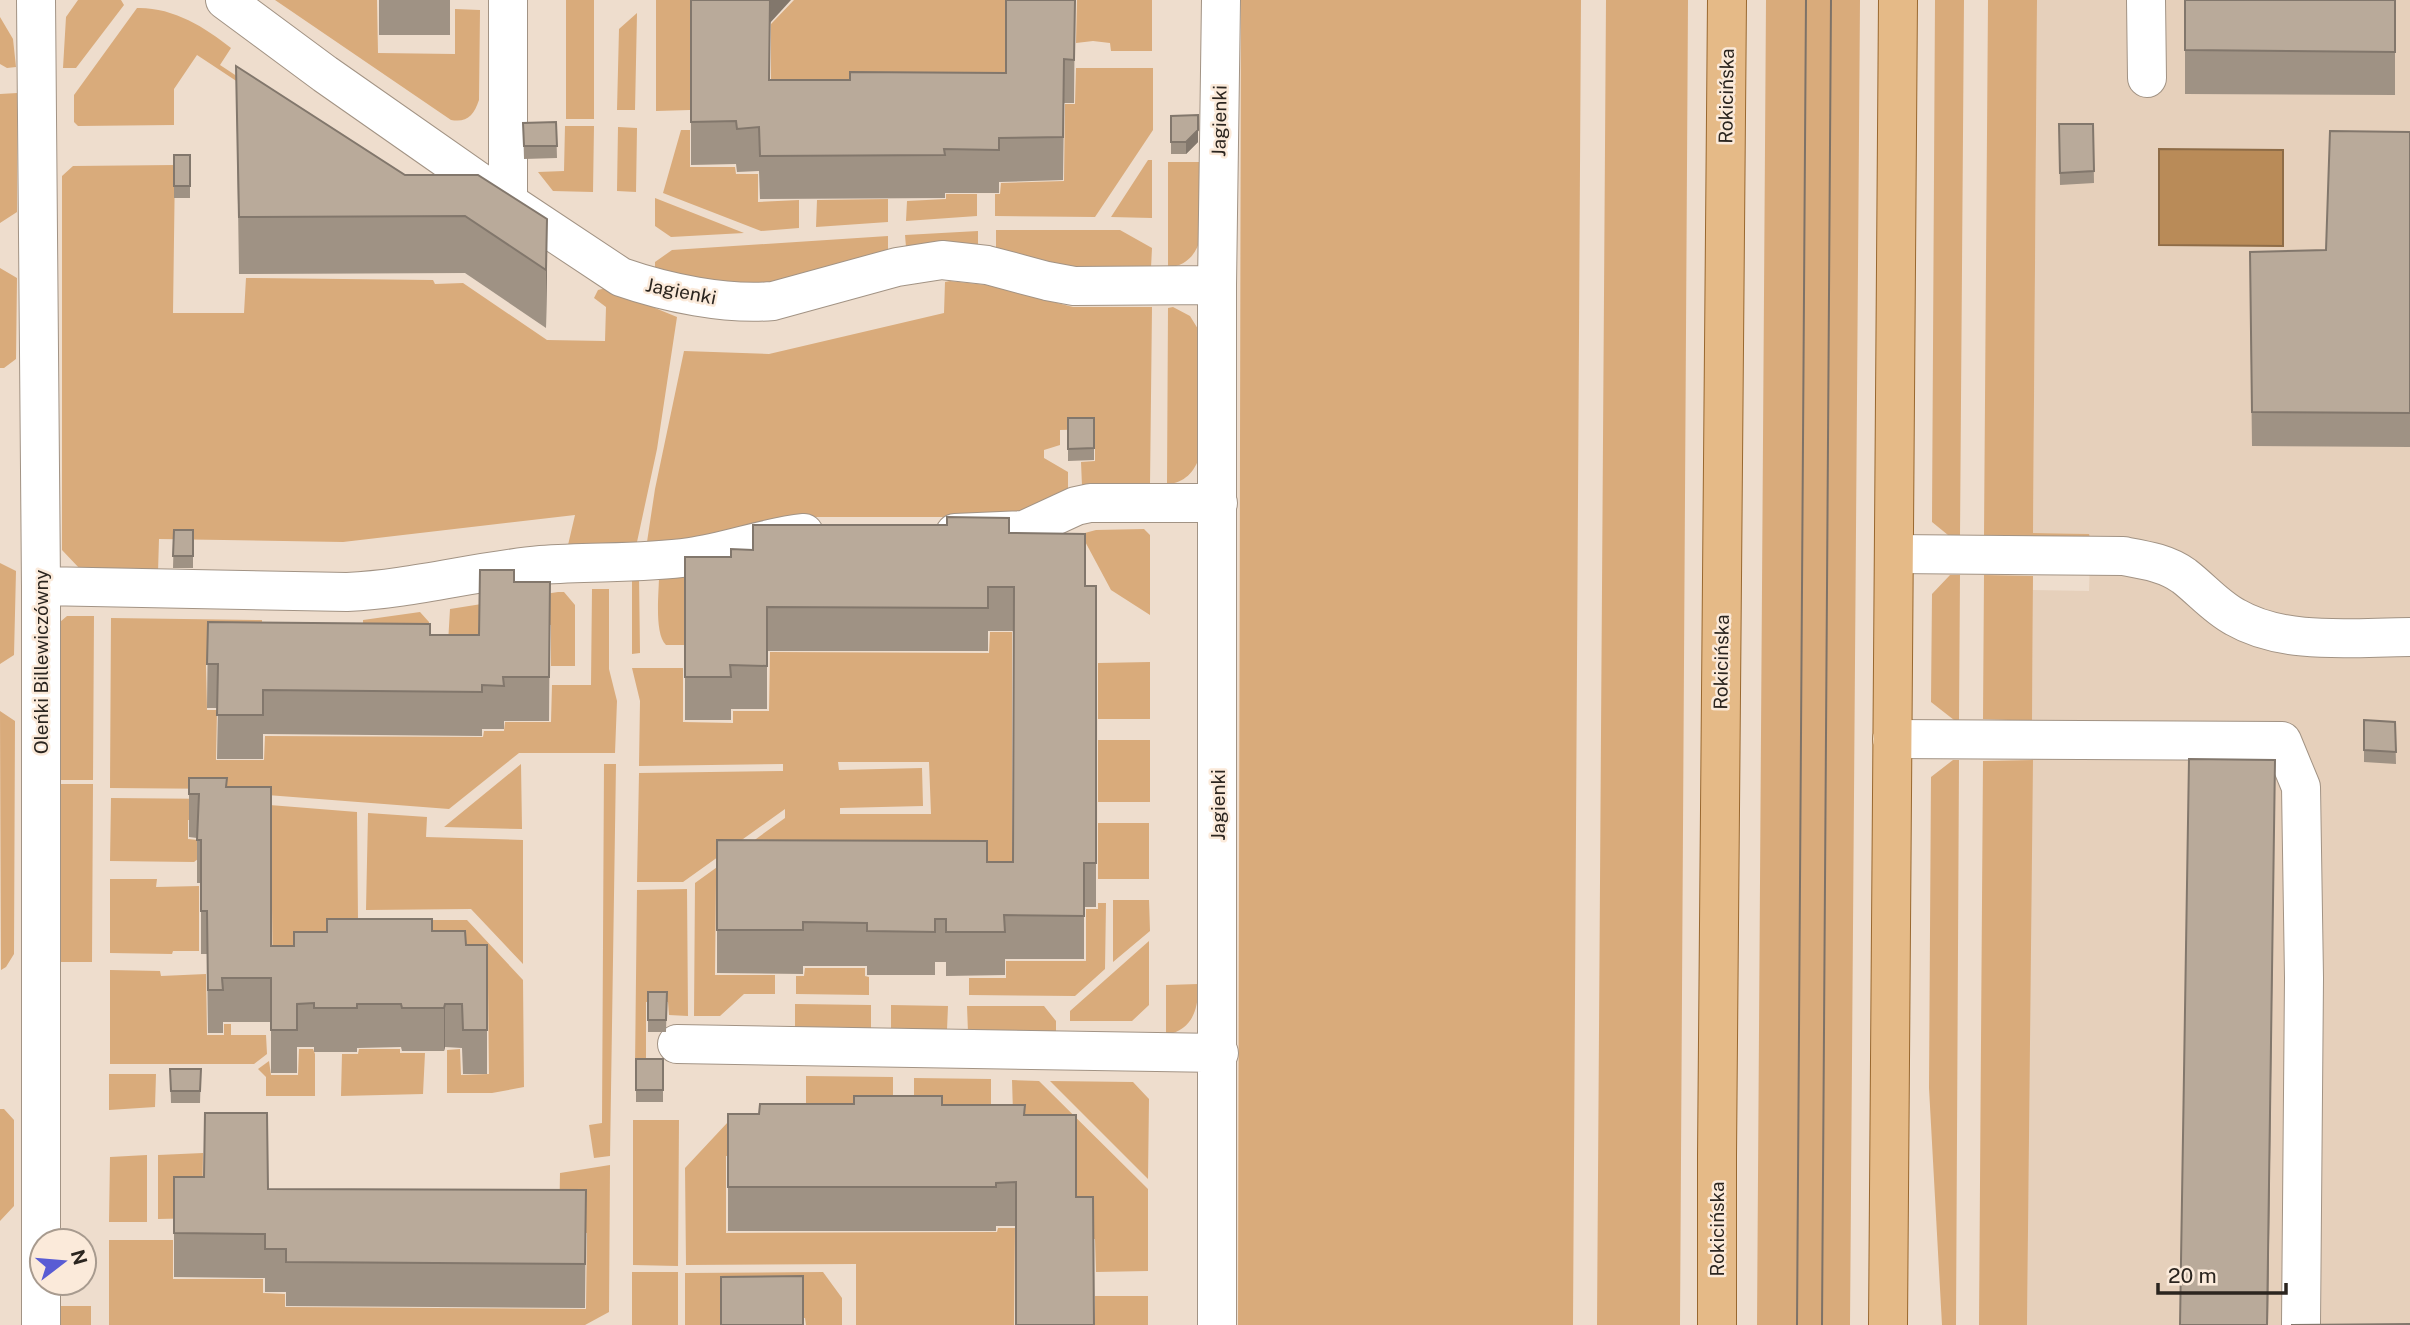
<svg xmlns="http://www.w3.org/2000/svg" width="2410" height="1325" font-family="'Public Sans',sans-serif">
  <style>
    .built { fill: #e6d0bb }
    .green { fill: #d9ab7b; fill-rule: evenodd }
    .water { fill: #b98b58; stroke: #8e6c47; stroke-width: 2 }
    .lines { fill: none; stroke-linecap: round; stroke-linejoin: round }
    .minor-casing { stroke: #a29384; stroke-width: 40 }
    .major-casing { stroke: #99682f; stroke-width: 40 }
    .minor { stroke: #fff; stroke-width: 38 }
    .major { stroke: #e5ba87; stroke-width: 38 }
    .tram { stroke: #7d7268; stroke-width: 2 }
    .wall { fill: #9f9284 }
    .shaded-wall { fill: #82776c }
    .building { fill: #b9aa9a; stroke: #82776c; stroke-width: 2 }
    .labels { text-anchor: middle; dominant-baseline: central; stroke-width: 5; stroke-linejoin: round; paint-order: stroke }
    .street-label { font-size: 19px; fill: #2b251f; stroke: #fbeada }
  </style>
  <rect width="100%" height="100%" fill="#eeddcd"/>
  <!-- built -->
  <path class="built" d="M2037,0H2410V1325H2027L2033,590L2089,591L2090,556L2089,534L2033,533Z"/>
  <!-- green -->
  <path class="green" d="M78,0H121L124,5L76,68H63L66,17Z
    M275,0H377L378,53L455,54V9L480,10L479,100C474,115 467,123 451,120Z
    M566,0H594V119H566Z
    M656,0H690V110L656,111Z
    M794,0H1005V115L771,122V24Z
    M1077,0H1152V51H1111L1110,43L1093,41L1076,43Z
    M1241,0H1581L1573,1325H1238Z
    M1606,0H1688L1680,1325H1597Z
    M1766,0H1860L1850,1325H1757Z
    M1935,0H1964L1960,536L1948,535L1932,522Z
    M1988,0H2037L2033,533L2089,534L2090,538L1984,536Z
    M137,8C172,7 205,27 231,48L220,65L441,211L438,214L197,55L174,89V125L78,126L74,122V95Z
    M637,13L635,110H617L619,29Z
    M0,17L13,39L16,67L7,68L0,64Z
    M1076,68H1153V130L1095,217L995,216V194H1000L1001,183L1064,181L1065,104H1075Z
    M17,93V212L0,223V94Z
    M565,126H594L593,192L553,191L538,172L564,171Z
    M618,127L637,128L636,192L617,191Z
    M681,130H690V167H735L736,174H758V202L799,200V228L761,231L663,193Z
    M1148,160H1152V218L1111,217Z
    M1168,162H1201V237C1196,255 1187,265 1168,268Z
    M175,165L173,313H244L246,278L433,280L435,284L463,283L547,340L605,341L606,307L594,298L598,290L606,288L677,317L657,449L637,542L568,545L575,515L343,542L159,539L158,572L81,570L62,550V176L73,166Z
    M946,194H977V216L906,221L907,201L946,199Z
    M655,198L744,233L671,237L655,226Z
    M888,199V222L816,227L817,200Z
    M996,230H1120L1152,248L1151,268L1067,266L996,248Z
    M978,231V245L906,247L905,235Z
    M888,236V251L767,283L701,281L655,267V262L672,250Z
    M0,268L17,278L16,359L4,368H0Z
    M950,281L987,285L1073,307H1152L1150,485L1082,486L1081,462L1095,461V429L1060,430V445L1044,450V458L1068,472V492L1015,517H792L702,539L647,542L655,489L684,351L769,354L944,313L945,282Z
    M1173,307L1190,316L1198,329L1200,456C1194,472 1185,483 1167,484L1168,308Z
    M1144,529L1150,535V615L1111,590L1081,534L1096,530Z
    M0,563L16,571L14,655L0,664Z
    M639,575L640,653L632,654V576Z
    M691,575L730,600H684V645H666C654,633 659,593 659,576Z
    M1950,575H1960L1959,720H1954L1931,702L1932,594Z
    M1984,575L2033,576L2032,721L1983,719Z
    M592,589H609V669L617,701L615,753H519L449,809L241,793L231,789L110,788L111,618L262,620L261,665H206L207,710H217L216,760H264L265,736L483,737L484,731H504L505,722H551L552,685H591Z
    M558,592H564L575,605V666H551V625L516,624V612L479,611L478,678H446L450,609Z
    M420,612L429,622L428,666H363V620Z
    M67,616H94L93,780H59L60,622Z
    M990,632H1012V903L989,883L716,882L715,975H775V994H744L720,1016H694L695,883L785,818V809L683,882H637L639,773L783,771V764L639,766L640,701L632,668H683V722L733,723V711H769L770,652L989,653ZM838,762H929L931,814H840V808L923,806L922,768L839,770Z
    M1150,662V719H1098V663Z
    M0,711L15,721L14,954L6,967L1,970Z
    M1098,740H1150V802H1098Z
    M1953,760H1959L1956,1325H1942L1929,1088L1931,777Z
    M2033,760L2027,1325H1979L1983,761Z
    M521,764L522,829L444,827Z
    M604,764H616L610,1156L594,1158L589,1125L602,1123Z
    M60,784H93L92,962H59Z
    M111,798L220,799L231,802L357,812L358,920H467L523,980L524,1087L492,1093H447V1050L460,1049L461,1075L489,1074L488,987H273L271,829H228V820H188V839L198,840V859L194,862L110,861Z
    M368,813L427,817L426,837L523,840V964L471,909L366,910Z
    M1098,823H1149V879H1098Z
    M110,879H157L156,887L199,886V951H173L172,954L110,953Z
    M687,889L688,1016L669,1015L668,1002H646V1068H635L637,890Z
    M1113,900H1149L1150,931L1113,962Z
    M1098,903H1106L1105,969L1075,996L969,995V978H1006V961H1086V909H1098Z
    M1149,941V1005L1132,1021H1070V1011Z
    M805,968H865V976L869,977V995L796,994V976H804Z
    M110,970L160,971L161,976L206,974L207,1035H224V1024H231V1035H266L267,1054L254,1064H110Z
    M1198,984C1199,1008 1193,1030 1166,1035V985Z
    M795,1004L871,1005V1029L795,1028Z
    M891,1005L948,1006L947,1030H891Z
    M967,1006H1044L1056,1021V1034L968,1032Z
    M299,1049H313L315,1054V1096H266V1077L258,1069L269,1061L271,1075H298Z
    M359,1049H400V1053H425L423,1094L341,1096L342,1054H358Z
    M109,1074H156L155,1107L109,1110Z
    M806,1076L893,1077V1138L806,1146Z
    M914,1078L991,1079V1147L914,1138Z
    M1012,1080L1039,1081L1148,1189V1271L1096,1272L1095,1239H1077V1157L1026,1156L1014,1146Z
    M1050,1081L1133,1082L1149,1099L1148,1179Z
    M0,1109H4L14,1120V1206L0,1221Z
    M633,1120H679L678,1266L633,1265Z
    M728,1122H785L757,1156H726V1233L997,1232L998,1228H1015L1014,1325H856V1264L686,1265L685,1168Z
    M203,1153L202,1218L158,1219V1155Z
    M147,1155V1222H109L110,1157Z
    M610,1165L609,1312L585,1325H109V1240H173V1279H263V1293L285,1294V1307L586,1309L587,1233L559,1232L560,1173Z
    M632,1272H678V1325H632Z
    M823,1272L842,1298V1325H806L805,1318L721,1319L720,1325H685V1273Z
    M1095,1296H1148V1325H1095Z
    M58,1306H91V1325H58Z"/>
  <!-- water -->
  <path class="water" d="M2159,149L2283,150V246L2159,245Z"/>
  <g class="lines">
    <defs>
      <path id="minor" d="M36,0L41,586V1325
        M225,0L325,74L508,202L621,277C667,293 725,305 773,301L897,267L942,260L987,265L1047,281L1074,286L1217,285
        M2146,0L2147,78
        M508,202V0
        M955,533L1024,530L1076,506L1090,503H1218
        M1894,554L2123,556C2145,560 2166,563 2184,576C2201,589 2216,607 2235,617C2285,646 2354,637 2410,637
        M41,586L347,592C412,589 476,571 541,565C590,561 641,564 690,557C728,552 765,537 804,533
        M1892,739L2282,741L2301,787L2304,978L2301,1325
        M677,1044L1219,1053
        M1217,1325V285L1221,0"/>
      <path id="major" d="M1717,1325V1156L1727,0
        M1888,1325L1898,0"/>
    </defs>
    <!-- minor casing -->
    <use href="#minor" class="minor-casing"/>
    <!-- major casing -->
    <use href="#major" class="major-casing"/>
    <!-- minor -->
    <use href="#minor" class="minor"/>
    <!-- major -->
    <use href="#major" class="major"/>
    <!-- tram -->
    <path class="tram" d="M1797,1325L1806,0
      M1822,1325L1831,0"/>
  </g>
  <!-- wall -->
  <path class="wall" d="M379,0H450V35H379Z
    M691,0L770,23L769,80H850L1006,73L1075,0L1074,103H1064L1063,180L999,182V193H945V198L760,199L759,171L737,172L736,164L691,165Z
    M2185,0H2395V95L2185,94Z
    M236,66L405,175L547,219L546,328L465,273L239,274Z
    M1198,115V142L1186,154H1171V116Z
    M556,122L557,158L524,159L523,123Z
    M2059,124H2093L2094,183L2060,185Z
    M2410,132V447L2252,446L2250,286L2326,250Z
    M174,155H190V198H174Z
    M1068,418H1094V460L1068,461Z
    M174,530H193V568H173Z
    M1009,533L1085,586H1096V907H1084V959H1005V975L946,976V962H935V975H867V966H803V974L717,973V840L987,862H1013L1014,631H988V651H767V709H731V720H685V557H731L753,550Z
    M514,582H550L549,721H504V729H482V736L263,734V759H217L218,708H207L208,622L430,635H479Z
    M2364,720L2395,722L2396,764L2364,762Z
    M189,778L227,787L271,946H294L432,931L466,945H487V1074H463L462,1048L445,1047L444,1051H402L401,1047L357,1048V1052H314V1047H297V1073H271V1022H223V1033H208L207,954H201V883H197V838L189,837Z
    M648,992H667L666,1032H648Z
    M636,1059H663V1102H636Z
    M170,1069H201L200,1103H171Z
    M942,1105H1025L1016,1226H996V1231H728V1114H759Z
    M174,1177L268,1189L586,1190L585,1308L286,1306V1292H265V1278L174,1277Z"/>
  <!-- shaded-wall -->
  <path class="shaded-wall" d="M770,0H791L770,23Z
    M1198,130V142L1186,154V142Z
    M547,219V276L546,328V270Z
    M2275,760L2268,1325H2267Z
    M445,1004V1047L444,1051V1008Z"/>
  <!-- building -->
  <path class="building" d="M691,0H770L769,80H850V72L1006,73V0H1075L1074,60L1064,59L1063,137L999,138V150L944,149L945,155L760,156L759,127L737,129L736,121L691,122Z
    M2185,0H2395V52L2185,50Z
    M236,66L405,175H478L547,219L546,270L465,216L239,217Z
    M1198,115V130L1186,142H1171V116Z
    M556,122L557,146H524L523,123Z
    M2059,124H2093L2094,171L2060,173Z
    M2330,131L2410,132V413L2252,412L2250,252L2326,250Z
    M174,155H190V186H174Z
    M1068,418H1094V448L1068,449Z
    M947,517L1009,518V533L1085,534V586H1096V863H1084V916L1004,915L1005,932H946V919H935V932L867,931V923L803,922V930H717V840L987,841V862H1013L1014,587H988V608L767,607V666L730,665L731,677H685V557H731V549L753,550V525H947Z
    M174,530H193V556H173Z
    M480,570H514V582H550L549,677H503L504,686L482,685V692L263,690V715H217L218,664H207L208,622L430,624V635H479Z
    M2364,720L2395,722L2396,752L2364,750Z
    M2189,759L2275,760L2267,1325H2180Z
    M189,778H227L226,787H271V946H294V932H327V919H432V931H465L466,945H487V1030H463L462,1004H445L444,1008H402L401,1004H357V1008H314V1003L297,1004V1030H271V978H222L223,990H208L207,911H201V840H197L199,794H189Z
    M648,992H667L666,1020H648Z
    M636,1059H663V1090H636Z
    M170,1069H201L200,1091H171Z
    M854,1096H942V1105H1025L1024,1115H1076V1197H1093L1094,1325H1016V1182L996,1183V1187H728V1114H759L760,1104H854Z
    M205,1113H267L268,1189L586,1190L585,1264L286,1262V1249H265V1234L174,1233V1177H204Z
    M803,1276V1325H721V1277Z
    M2410,1324V1325H2291Z"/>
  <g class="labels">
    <!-- street labels -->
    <g class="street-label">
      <text transform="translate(1726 96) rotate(-89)">Rokicińska</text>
      <text transform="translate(1219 121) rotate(-89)">Jagienki</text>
      <text transform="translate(681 291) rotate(11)">Jagienki</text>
      <text transform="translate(41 662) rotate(-90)">Oleńki Billewiczówny</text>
      <text transform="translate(1721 662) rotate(-89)">Rokicińska</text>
      <text transform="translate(1218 805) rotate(-90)">Jagienki</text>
      <text transform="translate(1717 1229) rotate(-90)">Rokicińska</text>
    </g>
  </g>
  <!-- north arrow -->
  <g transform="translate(63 1262) rotate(74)"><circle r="33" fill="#fbeada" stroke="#a89b8f" stroke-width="2"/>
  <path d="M0-5L12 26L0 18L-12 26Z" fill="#595cd4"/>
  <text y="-10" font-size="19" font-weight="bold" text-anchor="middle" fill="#2b251f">N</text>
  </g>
  <!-- scale -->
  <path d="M2158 1283v10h128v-10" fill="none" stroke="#2b251f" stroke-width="3.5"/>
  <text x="2168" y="1283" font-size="21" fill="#2b251f" stroke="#fbeada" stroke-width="5" paint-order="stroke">20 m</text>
</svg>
